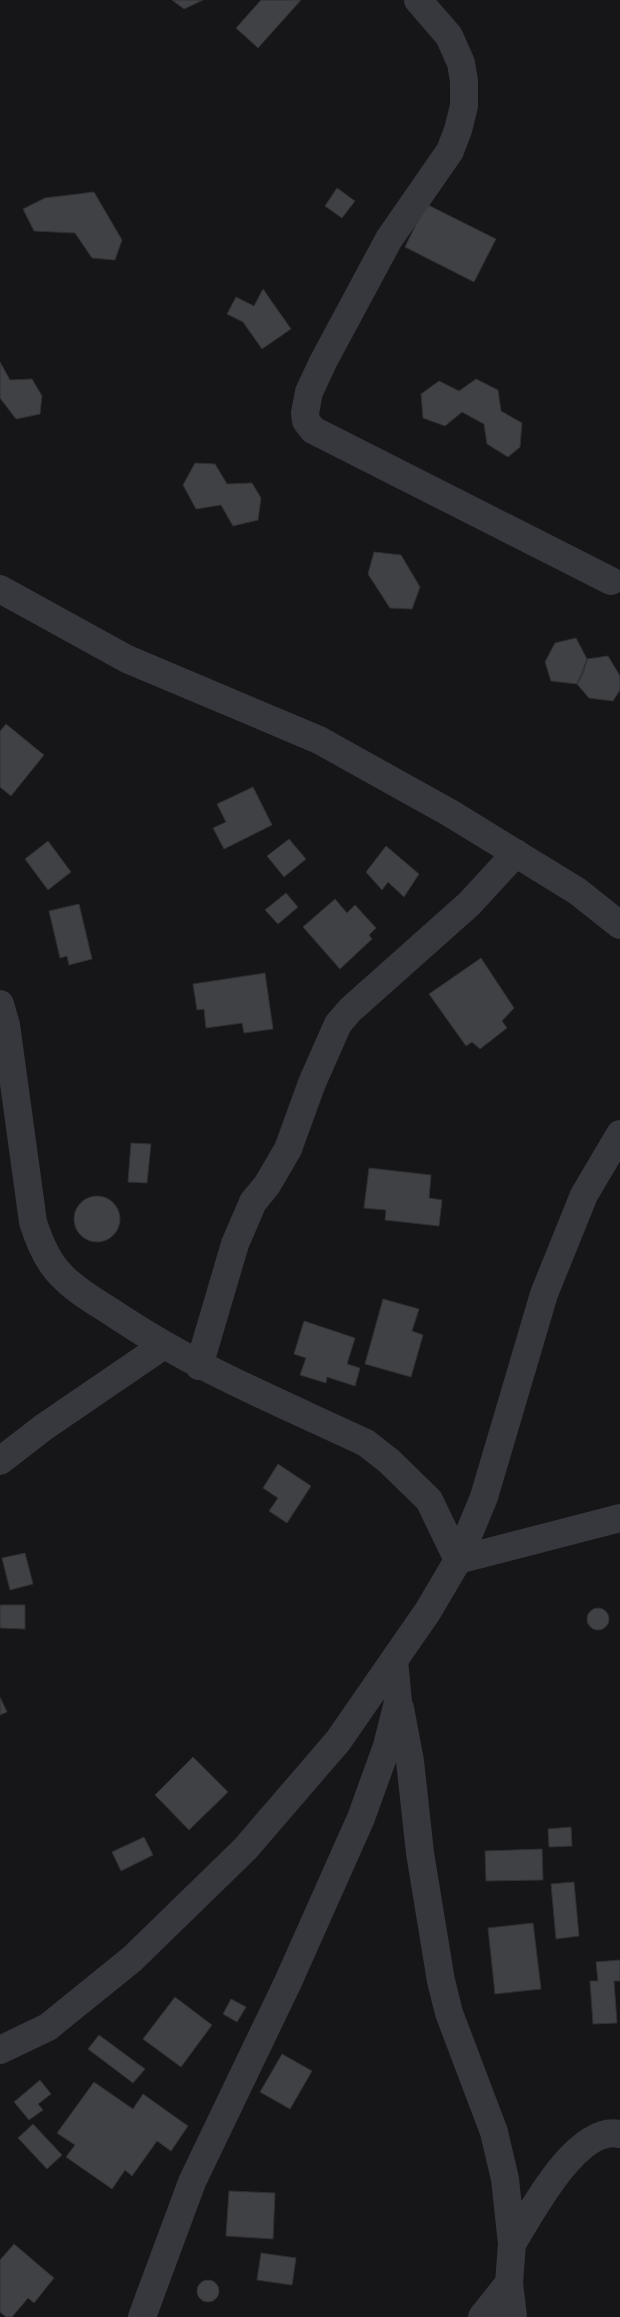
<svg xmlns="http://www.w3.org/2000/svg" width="620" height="2317" font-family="'PT Sans Narrow',sans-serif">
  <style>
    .building { fill: #404145; stroke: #303034 }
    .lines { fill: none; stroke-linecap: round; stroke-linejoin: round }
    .street { stroke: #37383d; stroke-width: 28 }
  </style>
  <rect width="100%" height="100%" fill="#161618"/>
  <!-- building -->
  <path class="building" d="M172,0H203L184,9Z
    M261,0H301L258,48L236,28Z
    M337,188L355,201L342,218L325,206Z
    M94,192L122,240L115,260L92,258L75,233L34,231L23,209L45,198Z
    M426,204L496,239L474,282L405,247Z
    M263,289L291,329L262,349L243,322L227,314L236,297L254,306Z
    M0,362L10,380L32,379L42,396L40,414L16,419L0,398Z
    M476,379L498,390L501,411L522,423L520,447L508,457L487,444L484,424L462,412L445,426L423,418L421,394L439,381L459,391Z
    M195,463L215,464L227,484L252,483L261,498L258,520L233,526L221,505L196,509L183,485Z
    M374,552L401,555L420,587L412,609L390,608L368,574Z
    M576,638L587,659L583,674L577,684L551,681L545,662L555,643Z
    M608,656L620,676V690L613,701L589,698L577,684L587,659Z
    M6,724L44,755L11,796L0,787V731Z
    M253,787L272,825L224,849L213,828L226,822L217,804Z
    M289,839L306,859L284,877L267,856Z
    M48,841L71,872L48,890L25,859Z
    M386,846L419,874L404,897L388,882L382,890L366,872Z
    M286,893L298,907L278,924L265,910Z
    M335,899L347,913L355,905L376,928L369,935L372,939L340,969L303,927Z
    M79,904L92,959L69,965L67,956L60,958L49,911Z
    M481,958L514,1008L502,1021L507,1028L480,1049L472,1042L466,1046L429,994Z
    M265,973L273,1029L244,1033L242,1023L206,1028L204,1009L197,1010L193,984Z
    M131,1143L151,1144L147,1183L128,1182Z
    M369,1168L431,1175L429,1198L442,1200L439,1226L385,1220L386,1210L364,1208Z
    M74 1219a23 23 0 1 1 46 0a23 23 0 1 1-46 0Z
    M383,1299L419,1309L412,1331L423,1335L411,1377L365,1364Z
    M304,1321L355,1338L347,1364L360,1368L355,1386L327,1377L326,1383L300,1375L306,1358L294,1354Z
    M278,1464L311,1486L287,1523L269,1511L278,1498L263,1488Z
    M25,1553L33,1584L10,1590L2,1558Z
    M0,1605H25V1629L0,1628Z
    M587 1619a11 11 0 1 1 22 0a11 11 0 1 1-22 0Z
    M0,1697L7,1712L0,1715Z
    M193,1757L228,1792L189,1830L155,1795Z
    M571,1827L572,1846L549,1847L548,1829Z
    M144,1837L153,1855L121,1871L112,1852Z
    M542,1849L543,1880L486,1881L485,1851Z
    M574,1882L579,1936L556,1939L551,1884Z
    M533,1923L541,1989L495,1994L488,1928Z
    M620,1960V1981H614L617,2023L593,2024L590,1981H598L596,1962Z
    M175,1997L212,2025L181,2067L143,2039Z
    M231,1999L246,2007L237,2022L223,2014Z
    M99,2035L145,2069L133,2083L88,2049Z
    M282,2054L312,2071L290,2109L260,2092Z
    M40,2080L51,2094L38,2104L43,2110L29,2120L14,2102Z
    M94,2082L133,2109L143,2094L188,2126L171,2151L157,2141L132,2176L125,2170L112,2189L66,2157L75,2145L57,2133Z
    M33,2124L62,2155L47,2169L18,2138Z
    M229,2191L275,2193L273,2239L226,2236Z
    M14,2244L54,2278L34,2303L28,2298L12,2317H6L0,2312V2260Z
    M261,2253L296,2258L292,2285L257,2280Z
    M197 2291a11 11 0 1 1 22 0a11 11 0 1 1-22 0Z"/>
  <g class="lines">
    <!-- street -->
    <path class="street" d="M418,0L449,36L461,63L464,81V106L458,130L450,151L389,239L323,362L309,392L305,413L306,421L313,430L611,581
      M0,589L127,659L319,740L450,813L577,891L620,925
      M0,1004L6,1025L33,1222C39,1241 47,1261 61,1275C77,1292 98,1303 116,1315C195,1368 281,1403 366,1443L389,1461L429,1500L458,1560L620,1518
      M199,1366L235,1244L253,1202L267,1185L288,1149L312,1083L338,1024L350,1010L469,904L516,853
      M0,1461L44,1427L164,1345
      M400,1708L410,1761L420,1853L441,1981L449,2013L494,2132L505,2179L512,2244L509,2283L513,2317
      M0,2050L48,2027L132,1959L245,1849L338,1741L428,1611L458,1560L484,1497L544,1294L584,1195L620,1134
      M512,2244C531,2213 577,2124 620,2134
      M142,2317L192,2182L288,1982L361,1818L387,1746L398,1702L394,1660
      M482,2317L509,2283"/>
  </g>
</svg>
